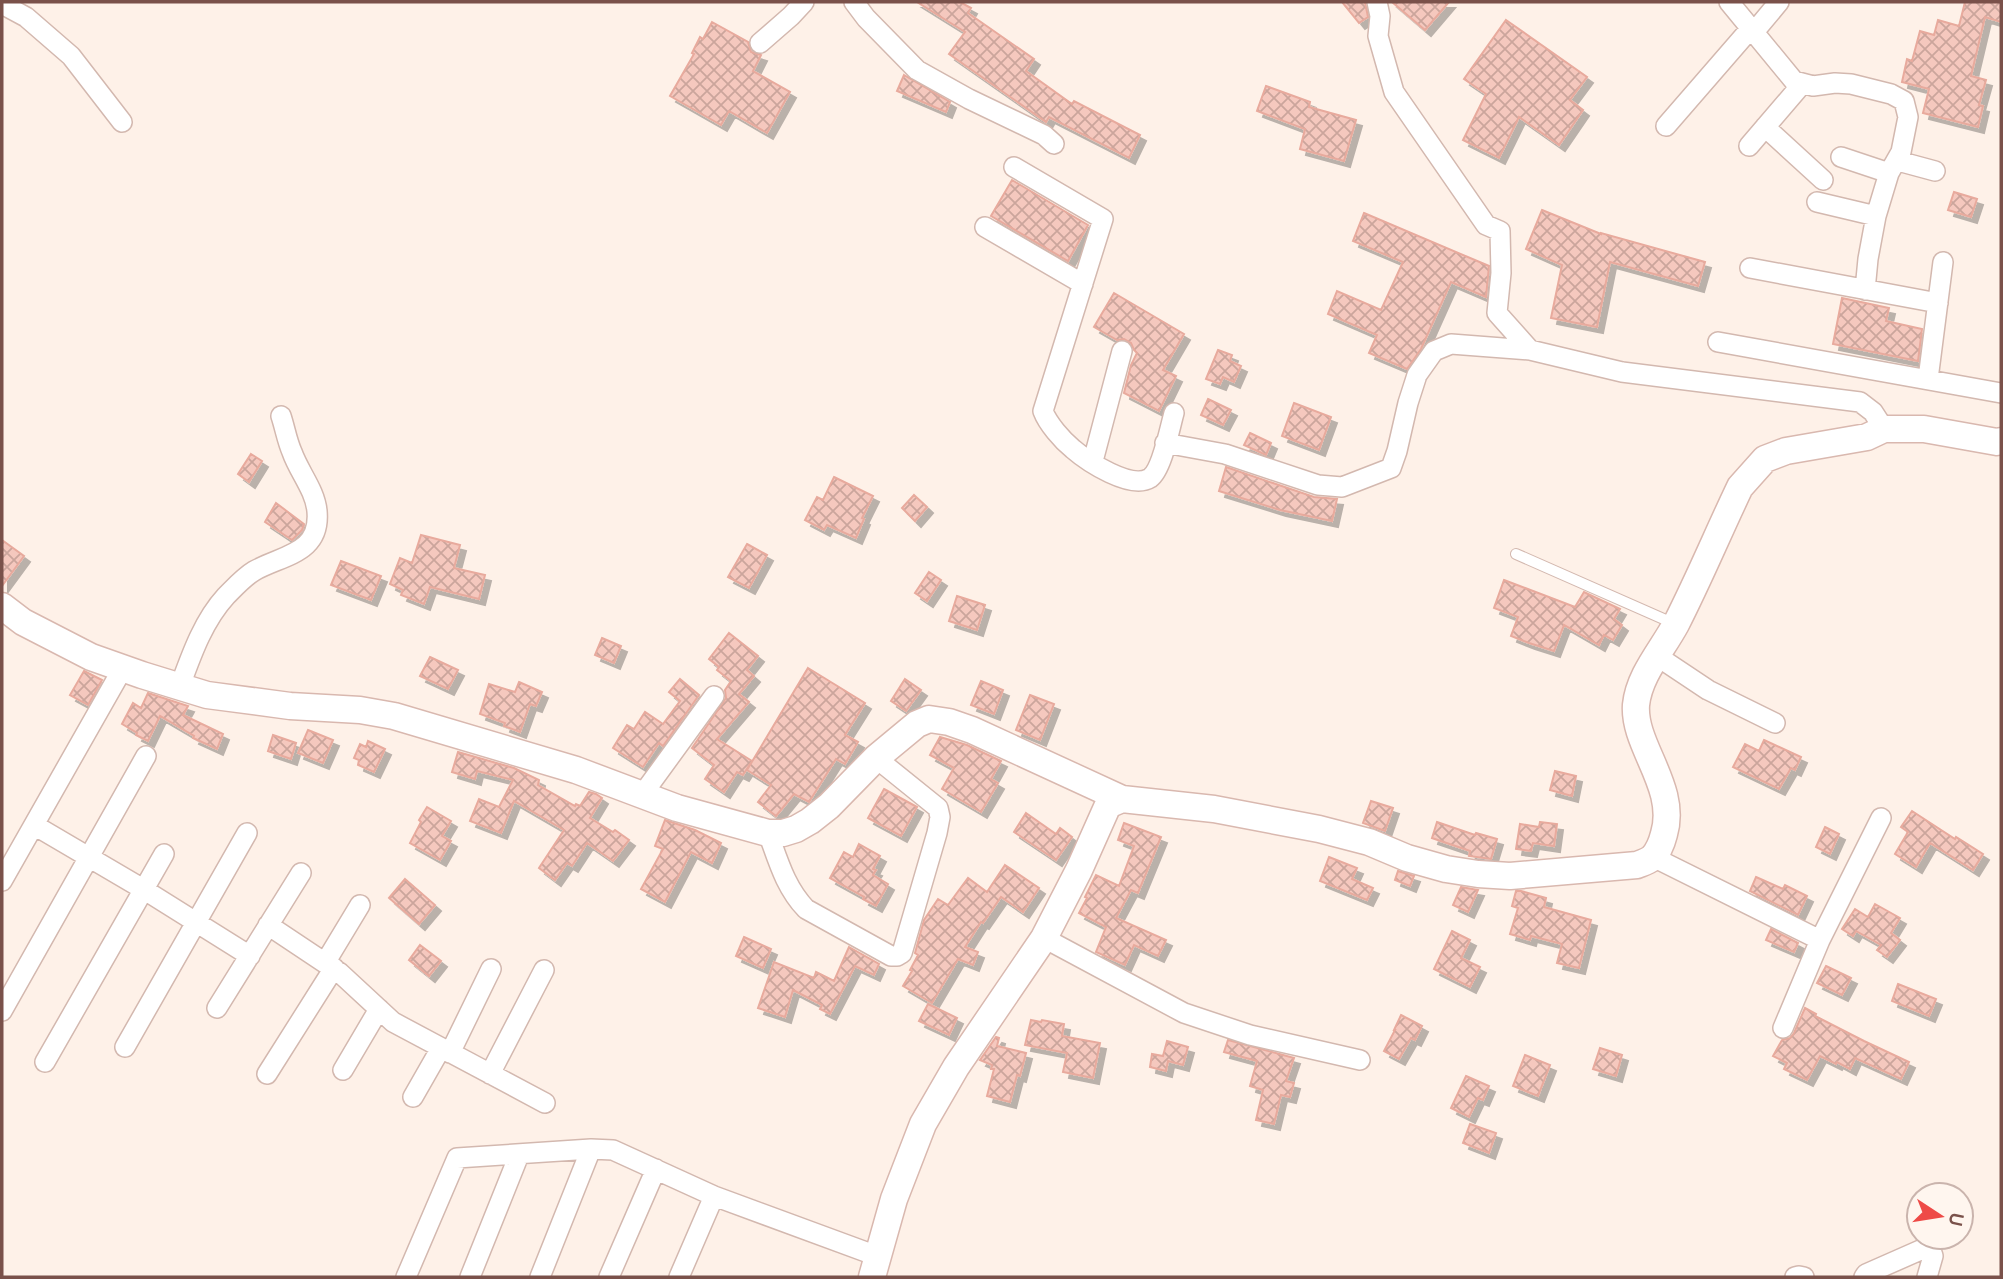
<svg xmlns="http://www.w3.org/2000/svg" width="2003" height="1279" font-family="Overpass,sans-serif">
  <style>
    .building { fill: url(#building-cross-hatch); stroke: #e8aa9d; stroke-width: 2; filter: url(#shadow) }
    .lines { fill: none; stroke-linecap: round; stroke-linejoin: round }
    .lane-casing { stroke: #d3b8af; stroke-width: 12 }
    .street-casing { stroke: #d3b8af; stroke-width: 22 }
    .secondary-casing { stroke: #d9b8af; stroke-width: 29 }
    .lane { stroke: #fff; stroke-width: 10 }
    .street { stroke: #fff; stroke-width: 19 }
    .secondary { stroke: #fff; stroke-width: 26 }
  </style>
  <defs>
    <pattern id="building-cross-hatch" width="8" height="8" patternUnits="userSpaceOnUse" patternTransform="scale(1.75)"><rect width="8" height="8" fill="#f5c8be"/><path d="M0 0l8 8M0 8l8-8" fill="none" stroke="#cba59c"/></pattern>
    <filter id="shadow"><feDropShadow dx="6" dy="6" stdDeviation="0" flood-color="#0004"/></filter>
  </defs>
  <rect width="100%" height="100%" fill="#fef1e8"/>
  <!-- building -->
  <path class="building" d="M917,2H960L971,8L968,13L1034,59L1026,71L1072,104L1074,101L1140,135L1129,158L1049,117L1046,122L949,54L965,32Z
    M1342,2H1365L1368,17L1359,23Z
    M1392,2H1449L1425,30Z
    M1965,2H2001V22L1985,17L1971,76L1986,80L1979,105L1983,106L1978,127L1923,113L1929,89L1902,82L1907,59L1912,61L1920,31L1934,35L1938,20L1959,26Z
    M1506,20L1587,77L1570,100L1583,110L1559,145L1519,117L1499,158L1463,140L1486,94L1464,79Z
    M712,22L748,42L751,52L761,55L753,71L790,92L767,133L729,111L721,125L670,96L694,54L692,53L700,37L703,39Z
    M904,75L950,102L946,112L897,91Z
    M1266,86L1310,102L1309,107L1356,120L1344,161L1300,149L1305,129L1257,111Z
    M1012,180L1088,225L1068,261L991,216Z
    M1954,192L1977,199L1971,217L1948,210Z
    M1542,210L1601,234V233L1705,262L1698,286L1610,262L1597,327L1551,318L1562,265L1526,249Z
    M1364,213L1489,266L1486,297L1451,282L1421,349L1407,369L1369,353L1377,335L1328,314L1337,291L1381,310L1403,262L1353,241Z
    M1114,293L1184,334L1163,370L1176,376L1159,411L1124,393L1131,365L1137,353L1134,350L1131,343L1124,339L1117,340L1094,327Z
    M1842,298L1889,308L1886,321L1922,329L1918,361L1833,344Z
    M1218,350L1232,355L1230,361L1241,366L1234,382L1223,377L1220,384L1206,379Z
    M1208,399L1231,410L1223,425L1201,415Z
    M1294,403L1331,417L1319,450L1282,436Z
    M1250,433L1271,443L1266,455L1244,445Z
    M251,454L262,461L249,482L238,474Z
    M1226,467L1314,497L1337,499L1332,521L1280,510L1219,491Z
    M834,477L873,496L862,518L864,519L856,538L827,525L824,530L805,520L817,497L823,500Z
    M914,495L927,507L915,521L902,508Z
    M276,503L304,524L302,530L292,540L265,522Z
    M421,535L460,545L454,568L485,575L479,599L430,587L424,604L401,595L403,590L390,584L400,558L412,563Z
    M2,540L24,556L2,586Z
    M747,544L767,555L749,588L728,577Z
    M341,561L381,576L371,600L331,585Z
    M929,572L941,580L927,601L915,593Z
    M1504,580L1575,607L1584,592L1620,609L1614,619L1622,625L1613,640L1604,635L1599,645L1564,625L1554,651L1529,643L1511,636L1518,617L1494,608Z
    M957,596L985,605L977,630L949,621Z
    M729,633L758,656L747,670L754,676L739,694L749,702L717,739L752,761L743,775L737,772L724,792L705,779L714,765L692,748L726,698L725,690L731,681L717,670L719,667L709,659Z
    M602,638L621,646L614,663L595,655Z
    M430,657L458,670L448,689L420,676Z
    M808,668L865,703L845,735L858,742L845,764L836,759L809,802L794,794L776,816L758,802L771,785L747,770Z
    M84,671L102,680L88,705L70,695Z
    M680,679L699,695L663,746L659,743L643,767L613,748L627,725L634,729L645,712L663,724L680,701L669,692Z
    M905,679L921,690L906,711L891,701Z
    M981,681L1003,690L994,714L971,705Z
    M519,682L542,692L536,706L530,704L520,732L504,726L505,723L480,714L489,684L515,692Z
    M148,693L188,706L183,715L223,734L217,749L193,738L194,736L160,716L148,741L136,735L137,733L122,724L133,703L141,708Z
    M1030,695L1054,704L1040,740L1016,730Z
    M308,730L333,740L323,763L298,753Z
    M273,735L296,743L291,759L268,751Z
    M940,737L967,745L1001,761L991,779L998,783L981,812L942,789L954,768L930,755Z
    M1764,740L1801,757L1795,770L1791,768L1779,789L1733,767L1745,744L1759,751Z
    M368,741L385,749L374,772L358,765L359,760L354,758L360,744L366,747Z
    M458,752L514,768L539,780L538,785L575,806L576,804L580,806L589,792L596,794L602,798L590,818L613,832L615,830L629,840L613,861L587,843L572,866L567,863L555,880L539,868L564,830L514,801L501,833L470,821L479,799L499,807L513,780L477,771L475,779L452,772Z
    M1555,771L1576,776L1572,796L1550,790Z
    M884,789L917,807L901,836L868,818Z
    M1371,801L1393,808L1385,831L1363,823Z
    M427,807L451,821L442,836L451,841L440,860L410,843L421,822L419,820Z
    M1912,811L1955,839L1956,837L1983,854L1973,870L1930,843L1916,867L1895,854L1908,832L1901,827Z
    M1026,813L1056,834L1060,828L1072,837L1056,860L1014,832Z
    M665,820L695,830L721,843L712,863L691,852L665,902L641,889L663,849L655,846Z
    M1437,822L1475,835L1476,833L1497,839L1491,859L1469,856L1470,851L1432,838Z
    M1540,822L1557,824L1554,846L1533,843L1531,851L1516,849L1520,824L1539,827Z
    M1124,823L1161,837L1138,893L1131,890L1116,918L1166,940L1158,956L1134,945L1125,965L1096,952L1106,927L1079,913L1087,898L1085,897L1096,875L1119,886L1134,846L1118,840Z
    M1825,827L1839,834L1830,854L1816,847Z
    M859,844L880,856L873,869L876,870L873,875L888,884L876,906L863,899L864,897L830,878L844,852L853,857Z
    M1329,857L1357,868L1352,879L1373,888L1367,900L1320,881Z
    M1005,865L1039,888L1023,912L1001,897L983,923L981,922L965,947L978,952L973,965L958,959L932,1003L903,986L912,971L910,970L918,955L915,953L924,920L938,899L948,905L968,878L987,892Z
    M1398,871L1414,876L1410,886L1395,880Z
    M1756,877L1783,889L1785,885L1807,896L1798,915L1750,891Z
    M405,879L435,905L419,924L389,898Z
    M1461,887L1478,890L1468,912L1453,905Z
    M1516,891H1521L1546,898L1544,907L1591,920L1579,968L1557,963L1562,944L1531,936L1530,940L1510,934L1518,908L1512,906Z
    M1875,904L1900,918L1891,933L1900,940L1887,957L1877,950L1881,945L1856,931L1853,936L1842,929L1855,909L1868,917Z
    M1771,929L1798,943L1794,952L1766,940Z
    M1452,931L1470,940L1461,958L1480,967L1470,987L1434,969Z
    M744,937L771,949L763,968L736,956Z
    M420,945L441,961L429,976L409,960Z
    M849,947L879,964L874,975L855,966L830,1014L820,1009L822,1005L793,990L785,1017L758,1008L774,962L814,978L816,972L834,981Z
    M1826,966L1851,978L1842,995L1817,983Z
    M1898,984L1936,999L1929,1016L1892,1001Z
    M928,1004L957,1018L949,1035L919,1021Z
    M1805,1008L1816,1014L1815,1016L1864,1041L1909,1062L1901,1079L1855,1058L1850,1069L1837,1062L1836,1064L1820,1056L1807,1080L1784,1069L1787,1063L1773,1056L1782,1040L1790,1038L1794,1033Z
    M1401,1015L1422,1026L1415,1040L1411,1038L1399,1059L1384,1051L1395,1030H1394Z
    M1031,1020L1041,1022L1042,1020L1064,1024L1062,1036L1100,1043L1093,1078L1063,1072L1067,1053L1025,1045Z
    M996,1037L999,1038L997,1046L1026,1053L1020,1076L1017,1075L1010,1102L987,1096L994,1069H991L992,1065L980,1060Z
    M1228,1040L1294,1058L1286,1081L1294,1083L1290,1097L1281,1095L1274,1124L1256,1120L1263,1090L1250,1086L1257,1061L1224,1052Z
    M1167,1041L1188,1047L1183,1065L1168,1061L1166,1071L1150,1067L1152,1054L1163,1056Z
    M1600,1048L1622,1055L1616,1076L1593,1069Z
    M1525,1055L1550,1065L1538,1096L1513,1086Z
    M1466,1076L1489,1086L1483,1100L1478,1098L1469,1117L1451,1108Z
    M1470,1124L1496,1133L1489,1153L1463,1143Z"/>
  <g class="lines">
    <defs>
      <path id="lane" d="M1516,554L1675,624"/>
      <path id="street" d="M854,2L866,18L917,70L969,99L1044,135L1054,144
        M1377,2L1380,16L1378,36L1394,92L1486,225L1500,231L1501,273L1497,313L1530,350
        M1729,2L1794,81L1813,86L1835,83L1851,84L1891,94L1904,101L1908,117L1901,152L1889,173L1876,216L1868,259L1865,290
        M2,4L26,17L71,56L122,122
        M1754,32L1779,2
        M760,43L791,16L804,2
        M1666,126L1751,28
        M1765,127L1823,180
        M1749,146L1802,84
        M1841,157L1889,173
        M1898,161L1935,171
        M1014,167L1103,219L1043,411C1048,424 1062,440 1073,449C1088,462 1131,490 1150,478C1162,470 1170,427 1174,413
        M1817,202L1876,216
        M985,227L1083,284
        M1750,268L1938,303
        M1718,342L2001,393
        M1928,379L1943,262
        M1165,443L1225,454L1318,485L1342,487L1391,468L1397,451L1408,403L1417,375L1434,351L1451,344L1530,350L1622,372L1860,402L1873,412L1884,429
        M1093,461L1122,351
        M1657,656L1708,690L1775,723
        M180,686C191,656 203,621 226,596C234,588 244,577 254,571C282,555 321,554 317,511C315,490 299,472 292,452C287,441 285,428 281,416
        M642,795L714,696
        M34,825L143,889L250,956
        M768,833C778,860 785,887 806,909L891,956H897L902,953L937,833L940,817L938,808L876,758
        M1653,857L1820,940
        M2,881L123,668
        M268,925L340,973L393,1022L545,1103
        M1044,938L1184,1013L1250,1035L1360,1060
        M325,963L360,905
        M217,1008L301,873
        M2,1011L146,756
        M1783,1028L1820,940L1881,818
        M125,1047L247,833
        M450,1053L491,969
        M45,1062L164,854
        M343,1070L379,1009
        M267,1074L334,968
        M490,1074L544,970
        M413,1097L441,1048
        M406,1277L457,1158L591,1149L613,1150L714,1196L877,1256
        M470,1277L519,1155
        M540,1277L591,1149
        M609,1277L656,1169
        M679,1277L714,1196
        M1795,1277L1799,1276L1804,1277
        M1864,1277L1866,1274L1925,1248L1931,1250L1933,1256L1927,1277"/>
      <path id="secondary" d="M2,606L23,622L91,657L142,675L207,695L290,706L360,710L394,716L576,770L677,808L768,833H783L796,829L810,821L829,806L876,758L917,724L929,719L949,722L972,730L1122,799
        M872,1277L894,1199L923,1124L956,1067L1044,938L1079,870L1108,805L1122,799L1214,809L1319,829L1369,842L1407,858L1446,869L1478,874L1510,876L1637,865C1642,863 1648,861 1652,858C1658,852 1662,842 1664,834C1678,787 1633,746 1636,705C1639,675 1662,650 1676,624C1699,579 1718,533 1740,487L1765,459L1786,451L1867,437L1884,429H1924L1997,442L2001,441"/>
    </defs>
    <!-- lane casing -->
    <use href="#lane" class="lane-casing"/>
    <!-- street casing -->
    <use href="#street" class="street-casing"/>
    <!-- secondary casing -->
    <use href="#secondary" class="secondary-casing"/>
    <!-- lane -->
    <use href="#lane" class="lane"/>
    <!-- street -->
    <use href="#street" class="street"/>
    <!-- secondary -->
    <use href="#secondary" class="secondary"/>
  </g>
  <!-- border -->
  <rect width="2003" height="1279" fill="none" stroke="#7a514a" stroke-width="7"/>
  <!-- north arrow -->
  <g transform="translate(1940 1216) rotate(102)"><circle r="33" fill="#fff6ef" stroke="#cab4ad" stroke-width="2"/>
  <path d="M0-5L12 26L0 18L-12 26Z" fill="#ee4a47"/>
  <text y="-10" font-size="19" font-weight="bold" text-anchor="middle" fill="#7a514a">U</text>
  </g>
</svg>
